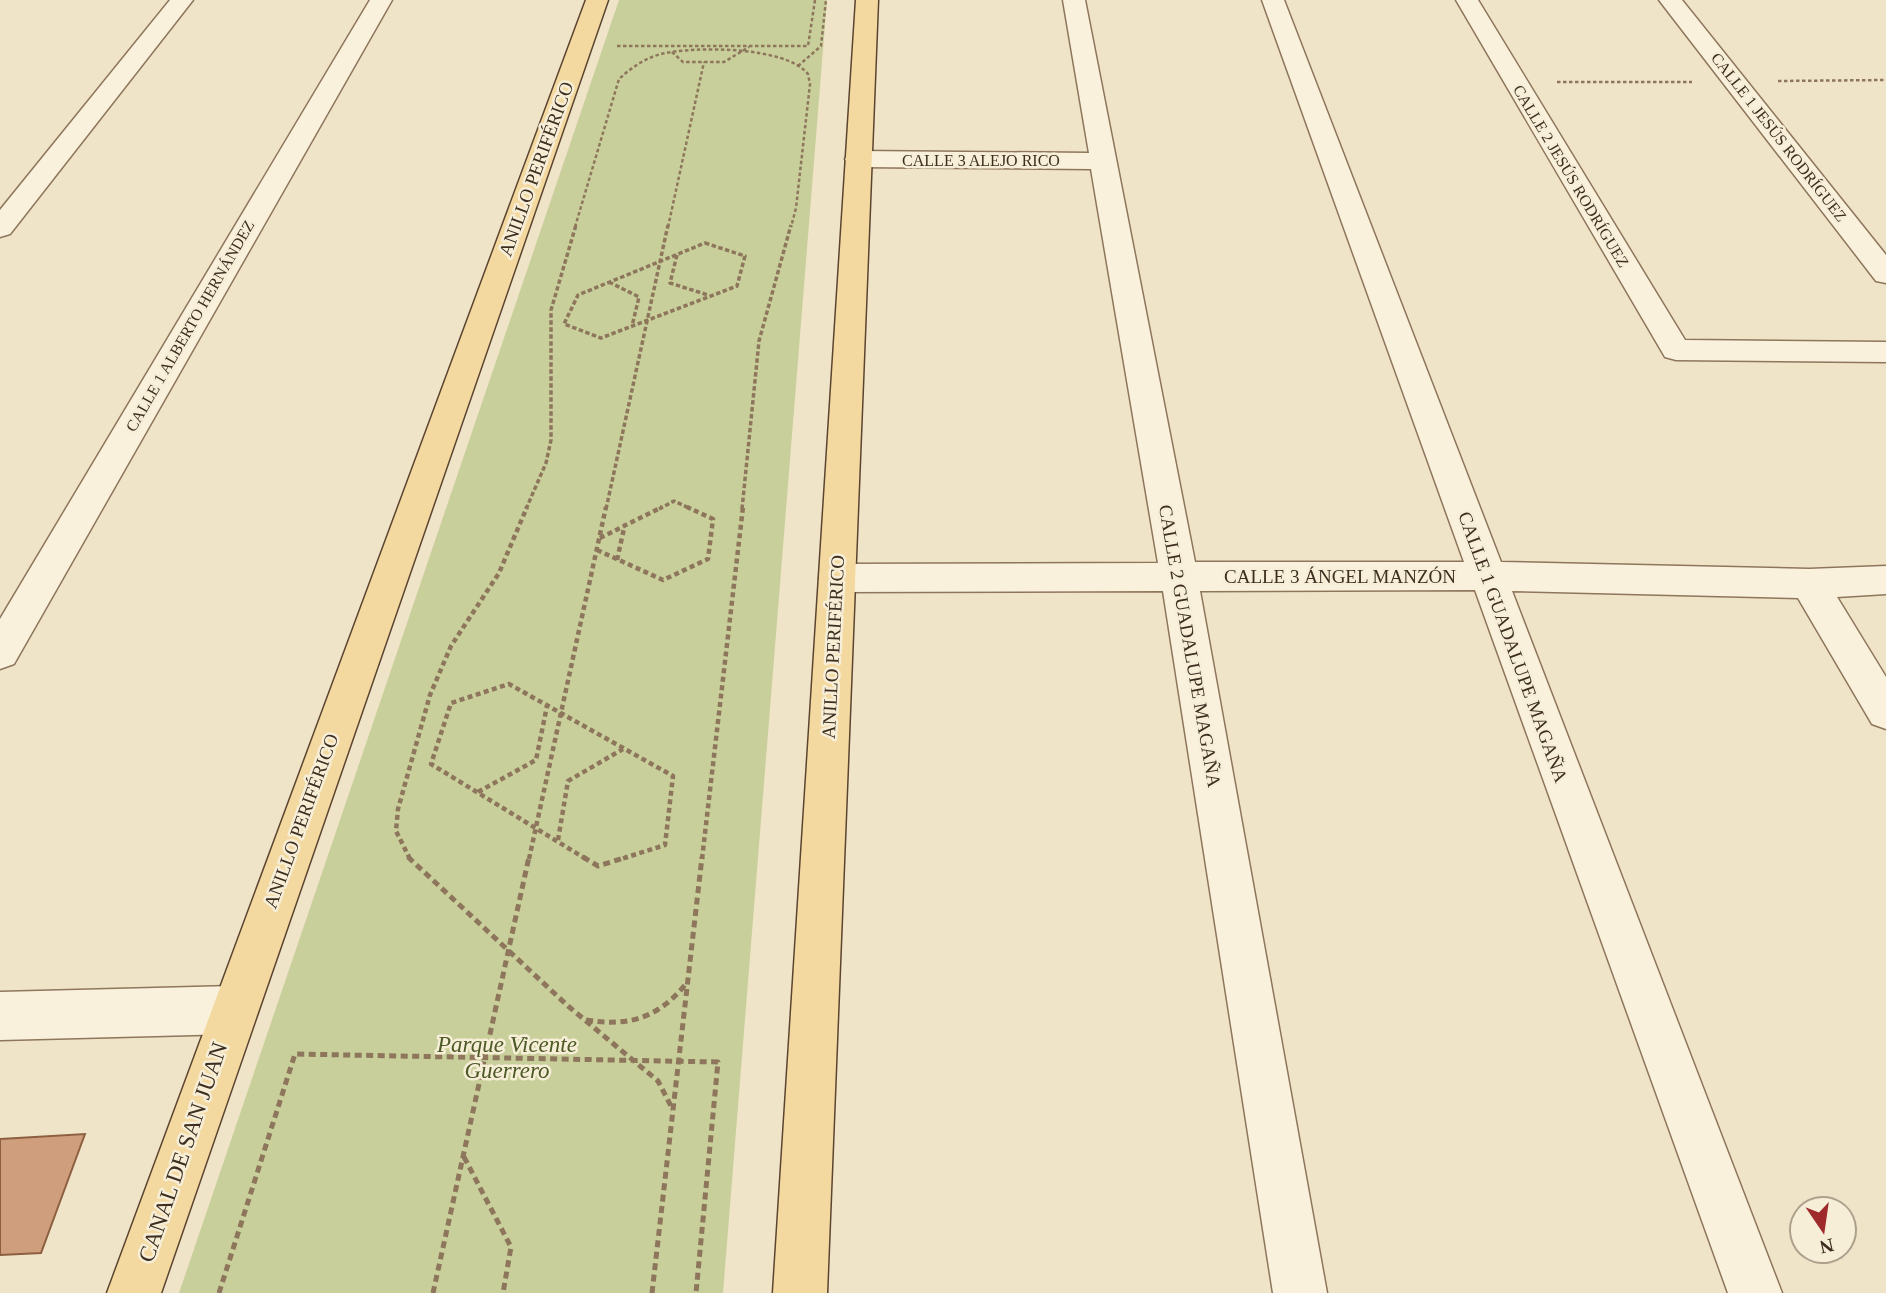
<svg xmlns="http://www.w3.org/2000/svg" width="1886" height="1293" font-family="'Times New Roman',serif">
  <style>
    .green { fill: #c9cf9b }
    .building { fill: #cf9f7d; stroke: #8d5f41; stroke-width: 2 }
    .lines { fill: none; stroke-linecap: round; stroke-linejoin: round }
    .minor-casing { stroke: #8d765c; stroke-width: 3 }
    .major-casing { stroke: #5b4430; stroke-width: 3 }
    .path-far3 { stroke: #8d765c; stroke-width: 2.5; stroke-dasharray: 3.5 2.5; stroke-linecap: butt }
    .path-far2 { stroke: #8d765c; stroke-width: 3.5; stroke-dasharray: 4.5 2.5; stroke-linecap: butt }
    .path-far1 { stroke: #8d765c; stroke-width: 4.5; stroke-dasharray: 5 3.5; stroke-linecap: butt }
    .path { stroke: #8d765c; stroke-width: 5; stroke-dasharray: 7 4.5; stroke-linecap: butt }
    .minor { fill: #faf1dc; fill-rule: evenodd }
    .major { fill: #f3d9a0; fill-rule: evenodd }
    .labels { text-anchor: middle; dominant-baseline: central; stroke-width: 5; stroke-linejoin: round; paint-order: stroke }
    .far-street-label { font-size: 16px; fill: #3d2e20; stroke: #f7eed8 }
    .street-label { font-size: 19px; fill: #3d2e20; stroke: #f7eed8 }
    .near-park-label { font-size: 23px; font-style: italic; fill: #4d5a26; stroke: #f7eed8 }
    .near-street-label { font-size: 23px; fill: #3d2e20; stroke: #f7eed8 }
  </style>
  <rect width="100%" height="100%" fill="#f0e4c8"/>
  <!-- green -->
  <path class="green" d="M619,0H827L723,1293H179Z"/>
  <!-- building -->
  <path class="building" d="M85,1134L41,1253L0,1255V1139Z"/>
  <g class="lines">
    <defs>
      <path id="minor" d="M170,0H193L10,234L0,237V210Z
        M370,0H392L14,664L0,669V619Z
        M1063,0H1085L1195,562H1464L1262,0H1284L1501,562L1809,569L1886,566V594L1837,597L1886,677V729L1872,724L1798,598L1512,591L1782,1293H1728L1475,590L1200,591L1327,1293H1273L1163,591L837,592L824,588L819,578L824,568L837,564L1158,563L1091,169L858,167L849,165L845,159L849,153L858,151L1089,153Z
        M1456,0H1478L1685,340L1886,342V362L1676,360L1665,357Z
        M1659,0H1682L1886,255V283L1876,281Z
        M233,986L250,993L257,1010L250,1027L233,1034L0,1040V992Z"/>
      <path id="major" d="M586,0H608L161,1293H107Z
        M856,0H878L827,1293H773Z"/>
    </defs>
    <!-- minor casing -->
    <use href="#minor" class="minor-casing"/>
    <!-- major casing -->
    <use href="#major" class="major-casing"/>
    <!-- path-far3 -->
    <path class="path-far3" d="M617,46H808L815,0
      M672,52L683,62H724L749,47
      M798,66L821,46L826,0
      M1778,81L1886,80
      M1557,82H1692
      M575,227L619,79C631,68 645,58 661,54C693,46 786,46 808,74L810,84L796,208L791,227
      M668,227L704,62"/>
    <!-- path-far2 -->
    <path class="path-far2" d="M705,243L745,256L737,286L601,338L564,324L578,295Z
      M677,255L670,283L708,295
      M609,282L639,297L632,326
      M526,509L546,463L551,440V310L576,225
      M606,509L668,225
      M659,509L674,501L691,509
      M742,509L759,341L791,225"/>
    <!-- path-far1 -->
    <path class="path-far1" d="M600,538L662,507
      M597,550L663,580L708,559L713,519L687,507
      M617,560L625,524
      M478,792L536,760L547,706
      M558,840L568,781L623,749
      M410,859L396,831L398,809L430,695L451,646L499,573L527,507
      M529,859L606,507
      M586,859L431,764L451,703L509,684L673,776L665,845L621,859
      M702,859L743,507"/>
    <!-- path -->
    <path class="path" d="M408,857L568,1006L658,1081L673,1110
      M583,857L598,866L627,857
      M586,1020C628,1027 658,1018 685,985
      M464,1157L511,1247L503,1293
      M219,1293L295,1054L718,1062L696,1293
      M433,1293L529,857
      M652,1293L702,857"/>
    <!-- minor -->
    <use href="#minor" class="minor"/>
    <!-- major -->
    <use href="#major" class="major"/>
  </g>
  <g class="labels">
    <!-- far-street labels -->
    <g class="far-street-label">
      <text transform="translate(1779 137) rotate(52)">CALLE 1 JESÚS RODRÍGUEZ</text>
      <text x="981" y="160">CALLE 3 ALEJO RICO</text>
      <text transform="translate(1571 176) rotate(59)">CALLE 2 JESÚS RODRÍGUEZ</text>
      <text transform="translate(190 326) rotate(-60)">CALLE 1 ALBERTO HERNÁNDEZ</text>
    </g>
    <!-- street labels -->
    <g class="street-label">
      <text transform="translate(536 169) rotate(-70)">ANILLO PERIFÉRICO</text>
      <text x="1340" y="576">CALLE 3 ÁNGEL MANZÓN</text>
      <text transform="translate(1190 646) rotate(80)">CALLE 2 GUADALUPE MAGAÑA</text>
      <text transform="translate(833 647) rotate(-87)">ANILLO PERIFÉRICO</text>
      <text transform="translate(1513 647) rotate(70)">CALLE 1 GUADALUPE MAGAÑA</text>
      <text transform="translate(301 821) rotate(-70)">ANILLO PERIFÉRICO</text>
    </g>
    <!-- near-park labels -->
    <g class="near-park-label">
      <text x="507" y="1044">Parque Vicente<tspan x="507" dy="26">Guerrero</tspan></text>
    </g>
    <!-- near-street labels -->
    <g class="near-street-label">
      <text transform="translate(183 1152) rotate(-71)">CANAL DE SAN JUAN</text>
    </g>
  </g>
  <!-- north arrow -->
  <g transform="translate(1823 1230) rotate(167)"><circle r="33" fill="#f7eed8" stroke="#ada18e" stroke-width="2"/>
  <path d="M0-5L12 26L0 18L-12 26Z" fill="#9e2a2b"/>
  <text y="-10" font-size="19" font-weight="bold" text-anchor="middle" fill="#3d2e20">N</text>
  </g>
</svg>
